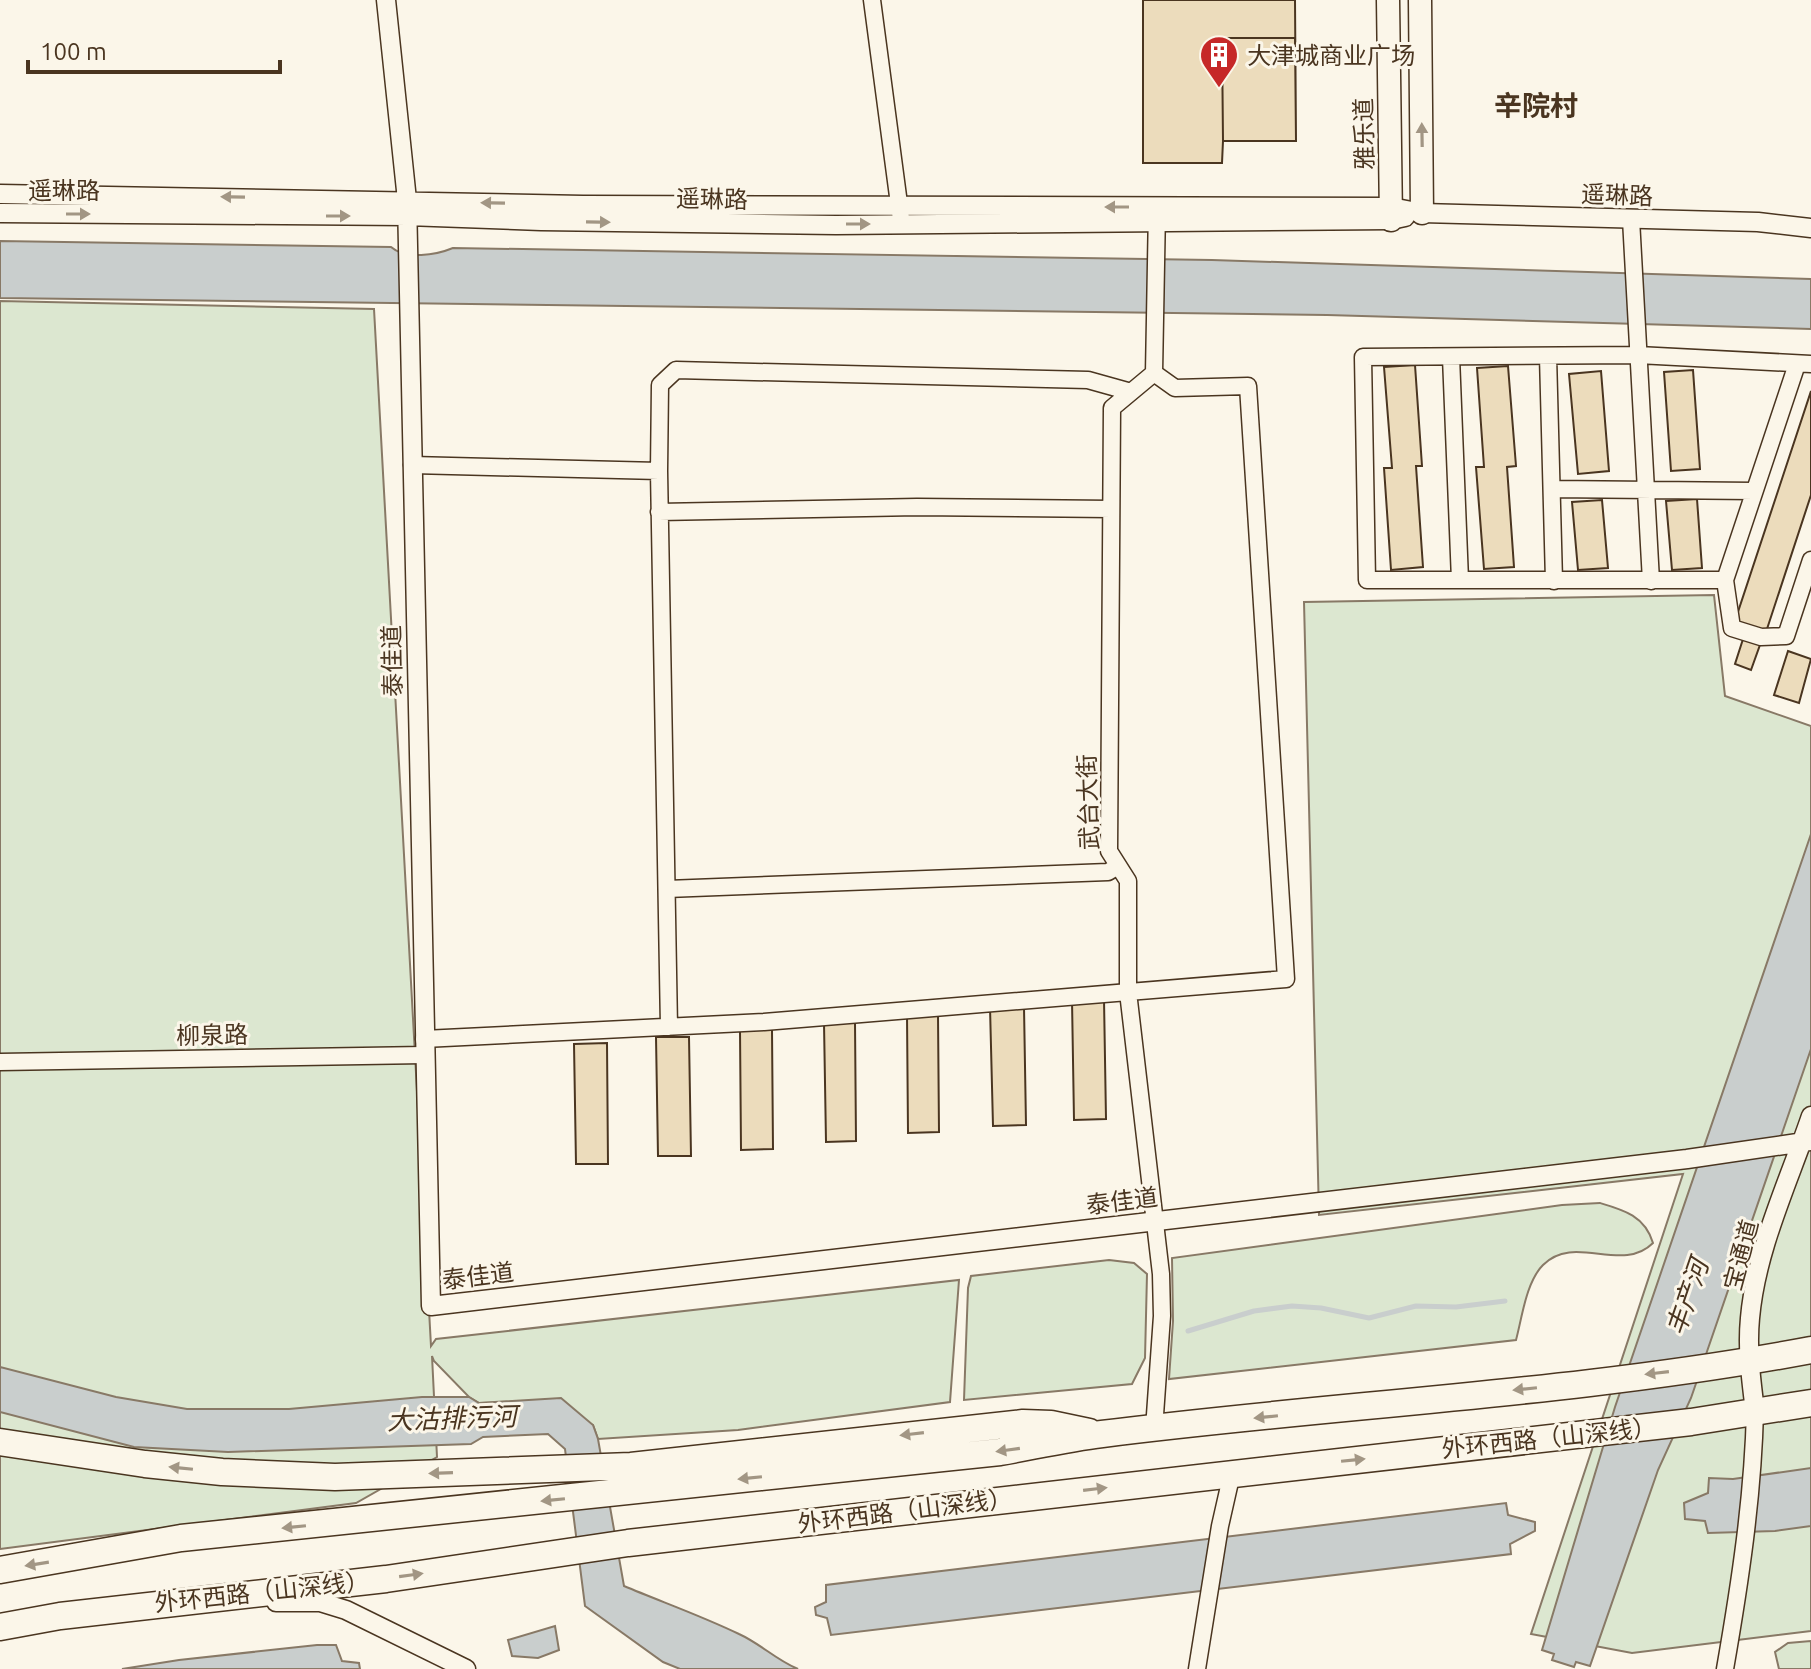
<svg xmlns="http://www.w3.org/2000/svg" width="1811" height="1669" font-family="Ubuntu,'Noto Sans SC',sans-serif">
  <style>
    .green { fill: #dce7d0; stroke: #887966; stroke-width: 2 }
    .water { fill: #c9cecd; stroke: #887966; stroke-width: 2 }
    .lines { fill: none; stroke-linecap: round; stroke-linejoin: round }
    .stream { stroke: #c9cecd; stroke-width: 5 }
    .building { fill: #ecdcbc; stroke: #4a3520; stroke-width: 2 }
    .minor-casing { stroke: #4a3520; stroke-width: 19 }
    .tertiary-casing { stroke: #4a3520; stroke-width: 21 }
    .secondary-casing { stroke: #4a3520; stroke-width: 25 }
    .trunk-casing { stroke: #4a3520; stroke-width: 29 }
    .minor { stroke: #fbf6e9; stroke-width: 16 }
    .tertiary { stroke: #fbf6e9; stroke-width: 18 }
    .secondary { stroke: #fbf6e9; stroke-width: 22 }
    .trunk { stroke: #fbf6e9; stroke-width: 26 }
    .oneway { fill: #a29684 }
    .labels { text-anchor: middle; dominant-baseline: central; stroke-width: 6; stroke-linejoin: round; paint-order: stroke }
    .poi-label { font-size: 24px; fill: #4a3520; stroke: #fbf6e9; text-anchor: start }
    .street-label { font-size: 24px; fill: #4a3520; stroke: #fbf6e9 }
    .water-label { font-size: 26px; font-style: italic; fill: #4a3520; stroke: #fbf6e9 }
    .quarter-label { font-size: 28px; font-weight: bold; fill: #4a3520; stroke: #fbf6e9 }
  </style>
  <rect width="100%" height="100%" fill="#fbf6e9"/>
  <!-- green -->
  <path class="green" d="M0,301L374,309L431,1346L436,1339L959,1280L950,1402L738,1430L598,1439L593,1425L517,1402L479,1403L469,1397L434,1361L432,1356L437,1457L356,1503L0,1549Z
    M1714,595L1725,696L1811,726V1631L1632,1653L1531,1634L1683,1174L1319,1215L1304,602Z
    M1600,1203C1624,1210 1645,1216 1653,1243C1622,1274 1574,1233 1543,1265C1526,1282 1522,1318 1516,1340L1169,1379L1173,1321L1172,1258L1562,1205Z
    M1109,1260L1134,1263L1147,1274L1145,1358L1132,1384L964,1400L968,1288L971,1276Z
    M1811,1641V1669H1779L1775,1652L1788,1643Z"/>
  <!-- water -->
  <path class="water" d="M0,241L391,247C406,260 436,255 453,248L1212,260L1811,279V329L1327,315L0,298Z
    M1811,834V1049L1691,1398L1658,1470L1590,1666L1576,1662L1574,1667L1552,1660L1554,1654L1542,1650L1615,1407Z
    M0,1367L116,1397L187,1409H289L422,1397H469L479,1403L561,1398L593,1425L598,1439L624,1586C662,1602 702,1616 739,1634C761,1644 776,1660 798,1669H680L663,1662L585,1606L565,1449L548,1434L483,1437L471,1444L228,1452L134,1447L0,1412Z
    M1811,1468V1526L1775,1531L1708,1533L1705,1521L1685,1519L1684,1503L1708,1493L1709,1478L1733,1479Z
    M1506,1503L1508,1515L1535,1522V1531L1510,1544L1511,1554L831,1635L827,1618L816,1615L815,1607L826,1602V1585Z
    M555,1626L559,1650L538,1658L512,1656L508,1640Z
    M317,1645H336L342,1661L359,1663L360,1669H122L179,1660Z"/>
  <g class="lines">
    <!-- stream -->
    <path class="stream" d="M1188,1331L1254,1311L1292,1306L1321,1308L1369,1318L1416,1306L1456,1307L1505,1301"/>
  </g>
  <!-- building -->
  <path class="building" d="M1143,0H1295L1296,141H1223L1222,163H1143Z
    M1222,38H1295L1296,141H1223Z
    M1415,365L1422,466H1416L1423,567L1391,570L1384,468H1392L1384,367Z
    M1508,366L1516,466L1507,467L1514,567L1484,569L1476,467H1484L1477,368Z
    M1693,370L1700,469L1671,471L1664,372Z
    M1601,371L1609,471L1578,474L1569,374Z
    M1811,391V495L1766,632L1735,621Z
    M1697,499L1702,568L1672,570L1666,501Z
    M1602,500L1608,568L1578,570L1572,502Z
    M1744,636L1761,642L1751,670L1735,664Z
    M1788,651L1811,659L1799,703L1774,695Z
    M1104,999L1106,1119L1074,1120L1072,1000Z
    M990,1007H1024L1026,1125L993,1126Z
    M907,1015H938L939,1132L908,1133Z
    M855,1022L856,1141L826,1142L824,1023Z
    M740,1030H772L773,1149L741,1150Z
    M656,1037H689L691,1156H658Z
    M607,1043L608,1164H576L574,1044Z"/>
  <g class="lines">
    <defs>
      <path id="minor" d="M872,0L901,219
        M1631,219L1651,581
        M1548,356L1554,581
        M1451,357L1460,580
        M1797,364L1725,580H1367L1363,357L1638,355L1811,364
        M412,465L659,471
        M1552,489L1754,491
        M659,512L917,507L1111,509
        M1725,580L1732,628L1761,637L1786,636L1811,560
        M667,889L1108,872L1118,866
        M669,1027L659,471L660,385L676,370L1088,380L1131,392
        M424,1039L764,1022L1286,979L1248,386L1175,388L1154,373
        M0,1062L424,1055
        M1154,1429L1162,1316L1161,1274L1128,992V881L1109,851L1112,408L1154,373L1157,209
        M1197,1669L1220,1526L1232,1473
        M1725,1669C1740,1583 1753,1497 1755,1411"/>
      <path id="tertiary" d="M386,0L407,200L431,1306L1687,1159L1811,1141
        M0,194L583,205L1391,207L1422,213L1758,222L1811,228
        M0,213L407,216L541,221L836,225L1391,220L1405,217
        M1755,1411C1751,1379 1747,1349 1750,1318C1756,1249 1789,1181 1811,1116
        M276,1602H320L346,1610L466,1669"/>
      <path id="secondary" d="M1388,0L1391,220
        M1420,0L1422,213"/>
      <path id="trunk" d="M0,1442L145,1464L222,1472L335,1477L631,1466L1023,1423L1051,1424L1089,1432
        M0,1570L181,1538L1000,1452C1034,1446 1068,1438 1102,1434C1337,1404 1577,1394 1811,1350
        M0,1627L60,1616L386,1579L628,1543L1691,1422L1811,1403"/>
    </defs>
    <!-- minor casing -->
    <use href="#minor" class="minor-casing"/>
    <!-- tertiary casing -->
    <use href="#tertiary" class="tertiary-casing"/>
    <!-- secondary casing -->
    <use href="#secondary" class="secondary-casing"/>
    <!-- trunk casing -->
    <use href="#trunk" class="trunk-casing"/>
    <!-- minor -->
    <use href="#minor" class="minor"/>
    <!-- tertiary -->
    <use href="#tertiary" class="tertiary"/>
    <!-- secondary -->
    <use href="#secondary" class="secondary"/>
    <!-- trunk -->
    <use href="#trunk" class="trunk"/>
  </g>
  <!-- one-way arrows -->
  <defs><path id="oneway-solid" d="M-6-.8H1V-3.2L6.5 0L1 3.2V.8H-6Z" transform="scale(2)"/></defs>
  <g class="oneway">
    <use href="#oneway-solid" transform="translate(1422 135) rotate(-91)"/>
    <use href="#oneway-solid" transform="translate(233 197) rotate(-179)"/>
    <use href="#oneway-solid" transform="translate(493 203) rotate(-179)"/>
    <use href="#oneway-solid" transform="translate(1117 207) rotate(-180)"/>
    <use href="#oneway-solid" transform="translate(78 214)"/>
    <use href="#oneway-solid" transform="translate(338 216)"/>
    <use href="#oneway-solid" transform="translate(598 222) rotate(1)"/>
    <use href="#oneway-solid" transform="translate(858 224)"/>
    <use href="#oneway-solid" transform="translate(1657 1373) rotate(173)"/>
    <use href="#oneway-solid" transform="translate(1525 1389) rotate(174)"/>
    <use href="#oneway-solid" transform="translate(1266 1417) rotate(174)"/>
    <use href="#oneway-solid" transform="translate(912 1434) rotate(173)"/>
    <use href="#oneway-solid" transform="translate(1008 1450) rotate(172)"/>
    <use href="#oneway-solid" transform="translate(1353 1460) rotate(-6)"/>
    <use href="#oneway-solid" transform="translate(181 1468) rotate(-174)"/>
    <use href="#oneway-solid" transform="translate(441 1473) rotate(178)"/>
    <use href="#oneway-solid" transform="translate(750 1478) rotate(174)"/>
    <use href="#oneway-solid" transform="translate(1095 1489) rotate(-7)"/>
    <use href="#oneway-solid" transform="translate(553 1500) rotate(174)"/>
    <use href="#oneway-solid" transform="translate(294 1527) rotate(174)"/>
    <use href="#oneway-solid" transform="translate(37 1564) rotate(171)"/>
    <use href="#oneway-solid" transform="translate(411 1575) rotate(-8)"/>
  </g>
  <!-- icons -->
  <defs>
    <symbol id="building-pin" viewBox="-11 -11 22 30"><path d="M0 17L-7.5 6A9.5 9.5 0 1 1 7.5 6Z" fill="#c62828" stroke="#fbf6e9"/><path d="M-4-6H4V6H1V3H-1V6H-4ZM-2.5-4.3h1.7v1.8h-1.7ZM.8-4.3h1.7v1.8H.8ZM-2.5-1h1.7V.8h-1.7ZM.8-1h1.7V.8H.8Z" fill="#fff"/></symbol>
  </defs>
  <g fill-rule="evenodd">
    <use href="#building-pin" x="1197" y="33" width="44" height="60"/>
  </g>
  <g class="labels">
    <!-- poi labels -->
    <g class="poi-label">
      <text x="1247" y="55">大津城商业广场</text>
    </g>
    <!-- street labels -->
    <g class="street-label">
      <text transform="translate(1364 134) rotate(-91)">雅乐道</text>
      <text x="64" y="190">遥琳路</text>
      <text transform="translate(1617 195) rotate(2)">遥琳路</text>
      <text transform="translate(712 199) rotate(1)">遥琳路</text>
      <text transform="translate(392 661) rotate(-91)">泰佳道</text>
      <text transform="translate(1088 802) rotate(-92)">武台大街</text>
      <text transform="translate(212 1035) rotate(-1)">柳泉路</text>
      <text transform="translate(1122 1201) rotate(-7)">泰佳道</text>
      <text transform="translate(1741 1255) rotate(-75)">宝通道</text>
      <text transform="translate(478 1276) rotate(-7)">泰佳道</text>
      <text transform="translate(1549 1438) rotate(-6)">外环西路（山深线）</text>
      <text transform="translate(905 1511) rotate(-7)">外环西路（山深线）</text>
      <text transform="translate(262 1592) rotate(-6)">外环西路（山深线）</text>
    </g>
    <!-- water labels -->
    <g class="water-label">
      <text transform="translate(1687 1297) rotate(-71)">丰产河</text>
      <text transform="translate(452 1418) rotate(-2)">大沽排污河</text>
    </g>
    <!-- quarter labels -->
    <g class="quarter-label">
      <text x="1536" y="105">辛院村</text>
    </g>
  </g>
  <!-- scale -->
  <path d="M28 60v12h252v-12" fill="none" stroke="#4a3520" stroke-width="4"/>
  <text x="40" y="60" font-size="24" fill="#4a3520" stroke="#fbf6e9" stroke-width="6" paint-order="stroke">100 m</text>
</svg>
